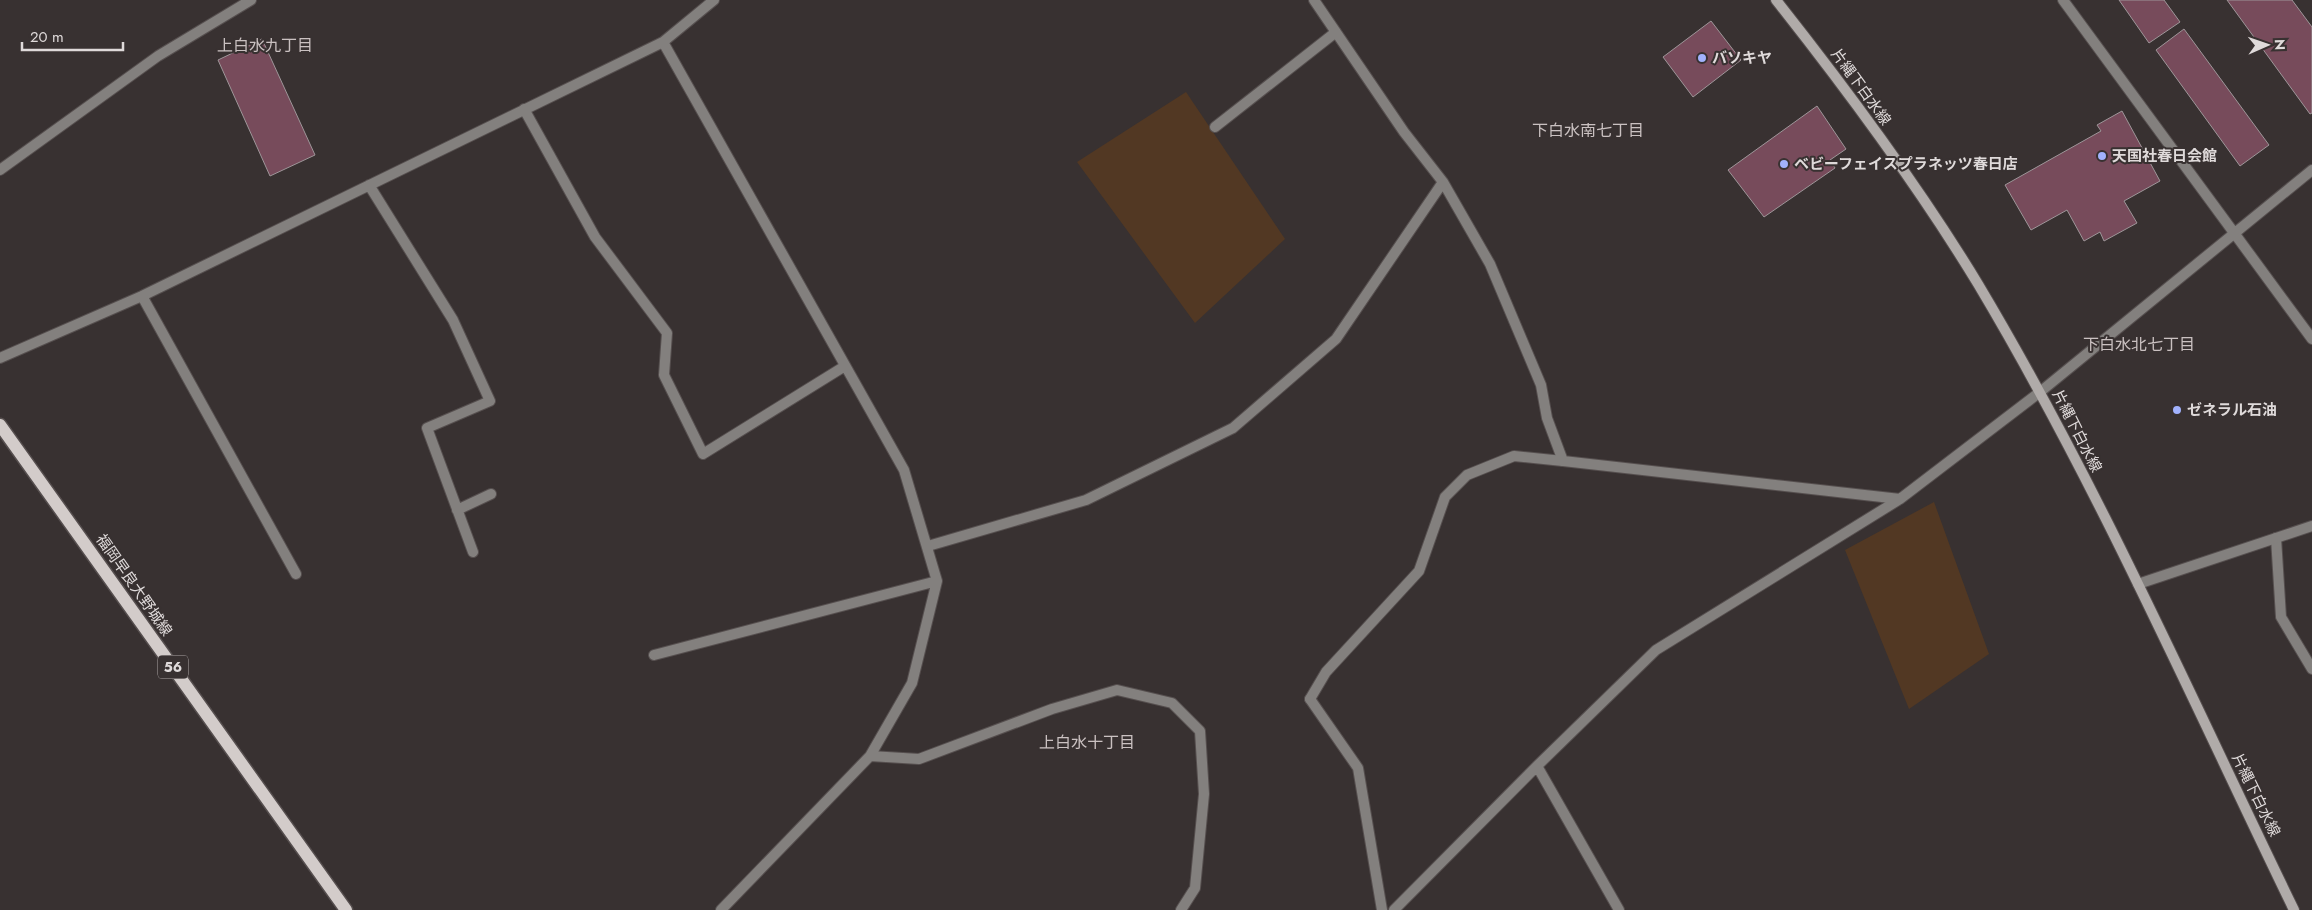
<svg xmlns="http://www.w3.org/2000/svg" width="2312" height="910" font-family="Jost,'Noto Sans JP',sans-serif">
  <style>
    .green { fill: #523823 }
    .building { fill: #774b5b; stroke: #9e9699 }
    .lines { fill: none; stroke-linecap: round; stroke-linejoin: round }
    .service-casing { stroke: #564f4f; stroke-width: 12 }
    .minor-casing { stroke: #564f4f; stroke-width: 12 }
    .tertiary-casing { stroke: #564f4f; stroke-width: 12 }
    .secondary-casing { stroke: #564f4f; stroke-width: 12 }
    .primary-casing { stroke: #564f4f; stroke-width: 15 }
    .service { stroke: #83807e; stroke-width: 10 }
    .minor { stroke: #83807e; stroke-width: 10 }
    .tertiary { stroke: #83807e; stroke-width: 10 }
    .secondary { stroke: #b0aba9; stroke-width: 10 }
    .primary { stroke: #d3ccca; stroke-width: 12 }
    .poi-dot { fill: #a2b2fd; stroke: #383131; stroke-width: 2 }
    .labels { text-anchor: middle; dominant-baseline: central; stroke-width: 4; stroke-linejoin: round; paint-order: stroke }
    .shield { fill: #383131; stroke: #ada7a7; stroke-width: 1 }
    .shield-label { font-size: 14px; font-weight: bold; fill: #dfdada }
    .poi-label { font-size: 15px; font-weight: bold; fill: #dfdada; stroke: #383131; text-anchor: start }
    .street-label { font-size: 15px; fill: #dfdada; stroke: #383131 }
    .neighbourhood-label { font-size: 16px; fill: #cac1c1; stroke: #383131 }
  </style>
  <rect width="100%" height="100%" fill="#383131"/>
  <!-- green -->
  <path class="green" d="M1186,92L1285,239L1195,323L1077,162Z
    M1934,502L1989,654L1909,709L1845,550Z"/>
  <!-- building -->
  <path class="building" d="M2119,0H2164L2180,22L2149,43Z
    M2227,0H2292L2312,27V113L2310,114Z
    M1711,21L1741,60L1693,97L1663,57Z
    M2184,29L2269,145L2240,166L2156,50Z
    M262,39L315,155L270,176L218,60Z
    M1817,106L1846,149L1830,160L1835,168L1764,217L1728,170Z
    M2122,111L2160,181L2124,201L2137,223L2104,241L2100,232L2084,241L2067,210L2031,230L2005,185L2101,131L2097,125Z"/>
  <g class="lines">
    <defs>
      <path id="service" d="M1310,699L1326,672L1419,571L1445,497L1467,475L1514,456L1563,461"/>
      <path id="minor" d="M1314,0L1404,132L1443,182L1490,264L1541,385L1547,418L1563,461L1900,499
        M2063,0L2312,339
        M663,42L904,470L937,581L912,683L870,756L721,910
        M524,109L595,237L667,333L664,375L703,454L845,366
        M1215,127L1336,32
        M369,185L453,320L490,401L427,428L473,552
        M142,296L296,574
        M0,358L142,296L663,42L714,0
        M457,510L491,494
        M2276,538L2281,617L2312,669
        M928,546L1086,500L1233,428L1336,339L1443,182
        M654,655L937,581
        M1310,699L1358,768L1382,910
        M870,756L919,759L1052,709L1117,690L1172,703L1200,731L1204,794L1195,888L1181,910
        M1537,766L1619,910
        M1394,910L1537,766L1656,650L1900,499L2040,392L2312,170"/>
      <path id="tertiary" d="M0,170L158,56L251,0
        M2138,584L2312,526"/>
      <path id="secondary" d="M1776,0C1848,91 1918,185 1978,284C2098,485 2192,700 2294,910"/>
      <path id="primary" d="M0,425L346,910"/>
    </defs>
    <!-- service casing -->
    <use href="#service" class="service-casing"/>
    <!-- minor casing -->
    <use href="#minor" class="minor-casing"/>
    <!-- tertiary casing -->
    <use href="#tertiary" class="tertiary-casing"/>
    <!-- secondary casing -->
    <use href="#secondary" class="secondary-casing"/>
    <!-- primary casing -->
    <use href="#primary" class="primary-casing"/>
    <!-- service -->
    <use href="#service" class="service"/>
    <!-- minor -->
    <use href="#minor" class="minor"/>
    <!-- tertiary -->
    <use href="#tertiary" class="tertiary"/>
    <!-- secondary -->
    <use href="#secondary" class="secondary"/>
    <!-- primary -->
    <use href="#primary" class="primary"/>
  </g>
  <!-- markers -->
  <g class="poi-dot">
    <circle cx="1702" cy="58" r="5"/>
    <circle cx="2102" cy="156" r="5"/>
    <circle cx="1784" cy="164" r="5"/>
    <circle cx="2177" cy="410" r="5"/>
  </g>
  <g class="labels">
    <!-- shield labels -->
    <rect class="shield" x="158" y="655.5" width="30" height="23" rx="4"/>
    <g class="shield-label">
      <text x="173" y="667">56</text>
    </g>
    <!-- poi labels -->
    <g class="poi-label">
      <text x="1712" y="58">バソキヤ</text>
      <text x="2112" y="156">天国社春日会館</text>
      <text x="1794" y="164">ベビーフェイスプラネッツ春日店</text>
      <text x="2187" y="410">ゼネラル石油</text>
    </g>
    <!-- street labels -->
    <g class="street-label">
      <text transform="translate(1861 87) rotate(54)">片縄下白水線</text>
      <text transform="translate(2077 431) rotate(63)">片縄下白水線</text>
      <text transform="translate(134 585) rotate(55)">福岡早良大野城線</text>
      <text transform="translate(2256 795) rotate(64)">片縄下白水線</text>
    </g>
    <!-- neighbourhood labels -->
    <g class="neighbourhood-label">
      <text x="265" y="45">上白水九丁目</text>
      <text x="1588" y="130">下白水南七丁目</text>
      <text x="2139" y="344">下白水北七丁目</text>
      <text x="1087" y="742">上白水十丁目</text>
    </g>
  </g>
  <!-- north arrow -->
  <g transform="translate(2267 45) rotate(88)" stroke="#383131" stroke-width="4" paint-order="stroke">
  <path d="M0-4L9 19L0 12L-9 19Z" fill="#dfdada"/>
  <text y="-8" font-size="14" font-weight="bold" text-anchor="middle" fill="#dfdada">N</text>
  </g>
  <!-- scale -->
  <path d="M22 42v8h101v-8" fill="none" stroke="#dfdada" stroke-width="2.5"/>
  <text x="30" y="42" font-size="15" fill="#dfdada" stroke="#383131" stroke-width="4" paint-order="stroke">20 m</text>
</svg>
